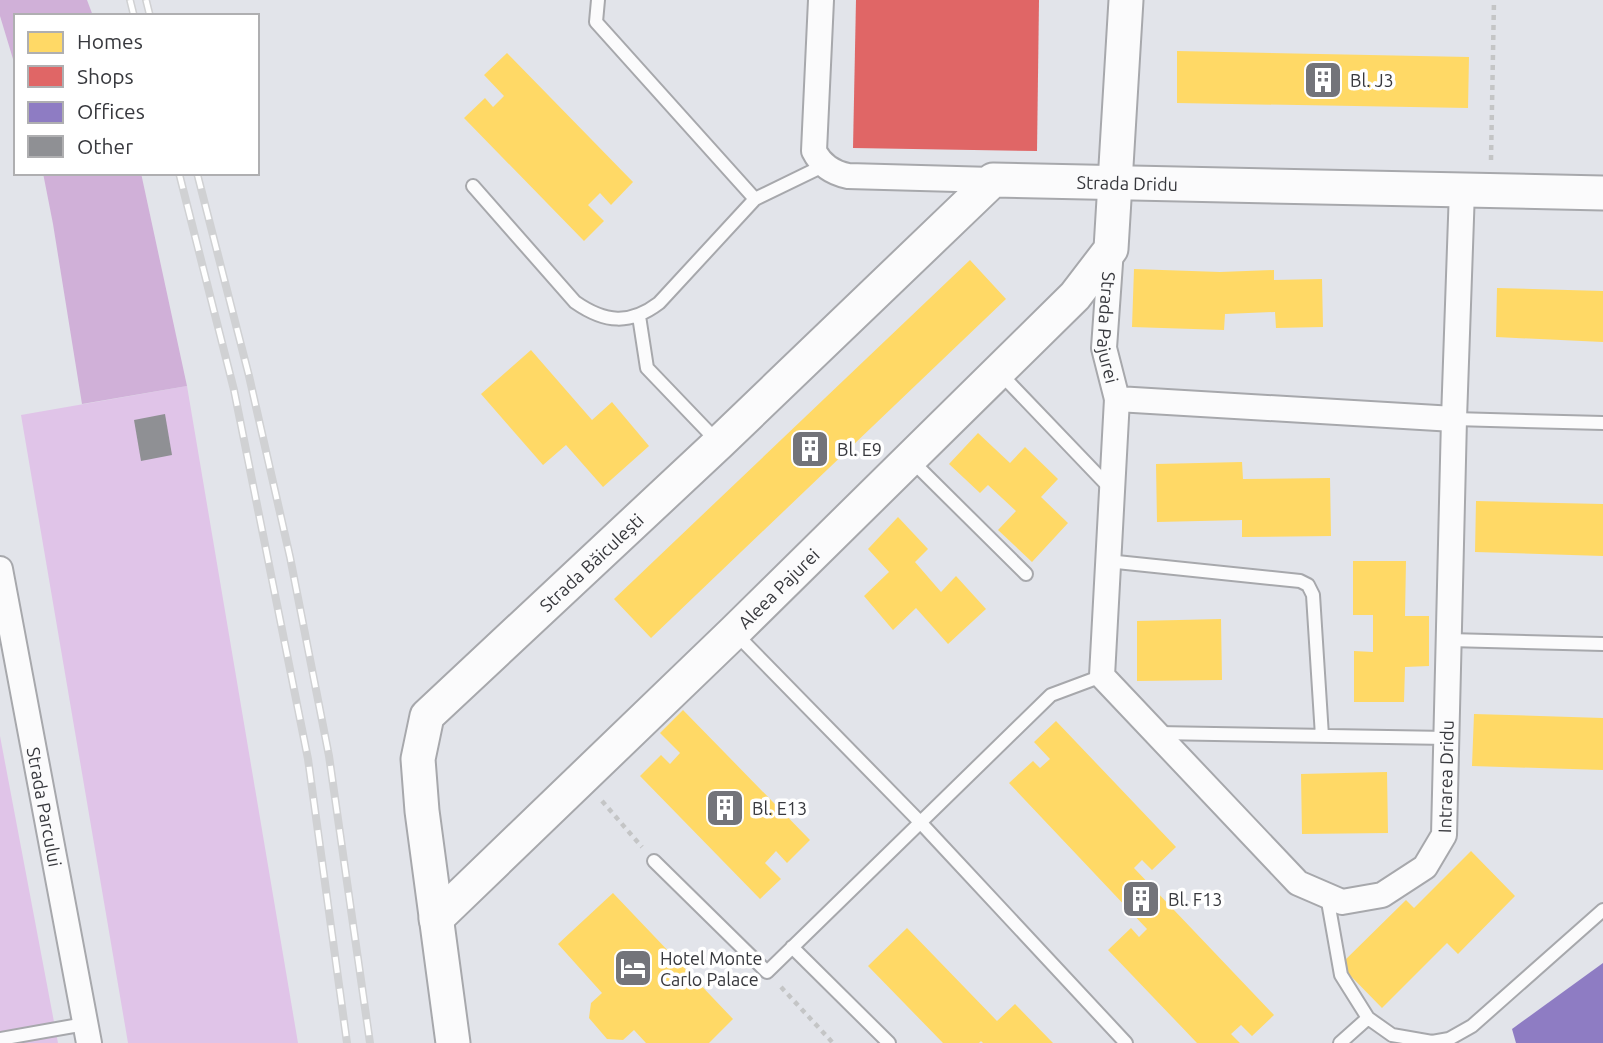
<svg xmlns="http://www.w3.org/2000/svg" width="1603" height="1043" font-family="Ubuntu,sans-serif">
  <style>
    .green { fill: #e0c4e8 }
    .forest { fill: #d0b0d8 }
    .homes { fill: #ffd966 }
    .shops { fill: #e06666 }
    .offices { fill: #8e7cc3 }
    .building { fill: #8f9094 }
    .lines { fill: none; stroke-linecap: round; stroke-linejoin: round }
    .lane-casing { stroke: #a7a8ac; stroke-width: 16 }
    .street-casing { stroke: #a7a8ac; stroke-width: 28 }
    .secondary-casing { stroke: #a7a8ac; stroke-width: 37 }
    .path { stroke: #c4c5c6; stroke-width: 4.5; stroke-dasharray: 5 5; stroke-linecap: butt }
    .lane { stroke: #fbfbfc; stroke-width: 12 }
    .street { stroke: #fbfbfc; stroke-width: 24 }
    .secondary { stroke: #fbfbfc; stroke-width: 33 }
    .rail-casing { stroke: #d0d1d3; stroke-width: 8 }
    .rail { stroke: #fff; stroke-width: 5; stroke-dasharray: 16; stroke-linecap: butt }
    .labels { text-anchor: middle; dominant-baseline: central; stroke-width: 7; stroke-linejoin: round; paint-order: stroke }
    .poi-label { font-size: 18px; fill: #37383d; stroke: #fff; text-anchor: start }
    .street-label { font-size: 18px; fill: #37383d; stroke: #fff }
  </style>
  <rect width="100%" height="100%" fill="#e2e4ea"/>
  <!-- green -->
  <path class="green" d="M187,386L298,1043H128L21,415Z
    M0,736L58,1043H0Z"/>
  <!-- forest -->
  <path class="forest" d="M0,0H87L93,16H16V69L0,16Z
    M43,173H141L187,386L82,404L53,224Z"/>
  <!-- homes -->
  <path class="homes" d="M1177,51L1469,57L1468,108L1177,103Z
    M507,53L633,182L611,205L600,193L588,205L604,221L584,241L464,118L485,98L493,107L504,96L484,75Z
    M970,260L1006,299L651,638L614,599Z
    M1134,269L1220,272L1274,270V280L1322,279L1323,327L1276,328L1275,312L1225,314L1224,330L1132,327Z
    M1497,288L1603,291V342L1496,337Z
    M531,350L592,420L612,402L649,446L603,487L566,445L543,465L481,394Z
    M978,433L1010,463L1025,447L1058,479L1041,497L1068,523L1032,562L998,530L1016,511L988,485L980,493L949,464Z
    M1242,462L1243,479L1330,478L1331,536L1242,537V520L1157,522L1156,464Z
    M1476,501L1603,504V556L1475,552Z
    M898,517L928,549L915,562L941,592L956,576L986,609L948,644L916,608L893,630L864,596L889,572L868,549Z
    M1353,561H1406L1405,616H1429V666L1405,667L1404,702H1354V651L1373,652V615H1353Z
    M1221,619L1222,680L1137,681V621Z
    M683,710L810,840L787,863L776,851L765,863L781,879L760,899L640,776L661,755L670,764L680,753L660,733Z
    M1474,714L1603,718V770L1472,766Z
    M1056,721L1176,847L1152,870L1142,860L1134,868L1274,1015L1252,1036L1241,1025L1231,1034L1240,1043H1197L1108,950L1131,928L1139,937L1147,929L1009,783L1033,761L1040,768L1050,759L1034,742Z
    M1387,772L1388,833L1302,834L1301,774Z
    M1471,851L1515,896L1458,954L1447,943L1382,1008L1340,965L1406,900L1414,908Z
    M613,893L733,1019L709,1043H646L634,1030L623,1040L607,1039L589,1018L591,1003L602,993L558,944Z
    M907,928L997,1021L1015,1004L1053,1043H983L981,1041L979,1043H943L868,966Z"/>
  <!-- shops -->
  <path class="shops" d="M856,0H1039L1037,151L853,148Z"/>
  <!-- offices -->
  <path class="offices" d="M1603,963V1043H1516L1512,1029Z"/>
  <!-- building -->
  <path class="building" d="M165,414L172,455L141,461L134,420Z"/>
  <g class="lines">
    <defs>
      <path id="lane" d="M598,0L596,22L755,199
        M473,186L575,302C605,323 630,325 659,303L755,199L825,165
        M639,316L647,368L717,441
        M998,371L1110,488
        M1454,419L1603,423
        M912,461L1026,574
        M1107,561L1300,581L1308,585L1313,595L1322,736
        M735,633L920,822L1126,1043
        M1449,640L1603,644
        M1157,733L1447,738
        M654,861L767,972L1051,695L1102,676
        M1327,896L1341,975L1368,1018L1392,1035L1432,1042L1449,1039L1472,1026L1603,910
        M792,947L889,1043
        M0,1039L85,1024
        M1340,1043L1368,1018"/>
      <g id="street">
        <path d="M821,0L814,151C821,165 833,173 848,176L993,180"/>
        <path id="s1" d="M1111,249L1104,348L1117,399L1454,419"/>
        <path id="s2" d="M1117,399L1102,676L1298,883L1342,902L1382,895L1425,867L1444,835L1454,419L1462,190"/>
        <path id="s3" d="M0,569L89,1043"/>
      </g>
      <g id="secondary">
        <path id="s4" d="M436,919L734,632L1075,296L1111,249L1126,0"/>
        <path id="s5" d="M453,1043L422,811L418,759L427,716L719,443L993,180L1603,193"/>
      </g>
    </defs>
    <!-- lane casing -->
    <use href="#lane" class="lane-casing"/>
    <!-- street casing -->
    <use href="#street" class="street-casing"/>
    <!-- secondary casing -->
    <use href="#secondary" class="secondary-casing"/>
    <!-- path -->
    <path class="path" d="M1491,160L1494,0
      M602,801L642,847
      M781,987L833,1043"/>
    <!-- lane -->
    <use href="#lane" class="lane"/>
    <!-- street -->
    <use href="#street" class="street"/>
    <!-- secondary -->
    <use href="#secondary" class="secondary"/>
    <defs>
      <path id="rail" d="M130,0L134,16
        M146,0L150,16
        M179,173L234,390L308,759L347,1043
        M197,173L249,376L290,557L329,756L370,1043"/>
    </defs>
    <!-- rail casing -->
    <use href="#rail" class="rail-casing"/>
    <!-- rail -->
    <use href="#rail" class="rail"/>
  </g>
  <!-- icons -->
  <defs>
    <symbol id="building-square" viewBox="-11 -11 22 22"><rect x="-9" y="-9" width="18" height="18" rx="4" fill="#73747a" stroke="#fff"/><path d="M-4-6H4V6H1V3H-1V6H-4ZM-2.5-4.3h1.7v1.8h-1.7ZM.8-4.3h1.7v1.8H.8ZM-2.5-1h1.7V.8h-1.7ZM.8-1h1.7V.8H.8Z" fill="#fff"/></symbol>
    <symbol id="hotel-square" viewBox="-11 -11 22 22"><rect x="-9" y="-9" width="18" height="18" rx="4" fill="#73747a" stroke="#fff"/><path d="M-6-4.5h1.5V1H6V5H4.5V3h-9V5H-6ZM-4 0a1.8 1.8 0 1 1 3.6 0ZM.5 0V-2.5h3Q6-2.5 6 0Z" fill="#fff"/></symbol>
  </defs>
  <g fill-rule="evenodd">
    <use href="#building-square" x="1301" y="58" width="44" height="44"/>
    <use href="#building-square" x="788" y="427" width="44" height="44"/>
    <use href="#building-square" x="703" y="786" width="44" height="44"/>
    <use href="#building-square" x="1119" y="877" width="44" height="44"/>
    <use href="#hotel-square" x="611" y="946" width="44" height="44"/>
  </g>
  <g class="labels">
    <!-- poi labels -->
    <g class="poi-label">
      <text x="1350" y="80">Bl. J3</text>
      <text x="837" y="449">Bl. E9</text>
      <text x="752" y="808">Bl. E13</text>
      <text x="1168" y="899">Bl. F13</text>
      <text x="660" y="958">Hotel Monte<tspan x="660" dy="21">Carlo Palace</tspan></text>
    </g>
    <!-- street labels -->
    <g class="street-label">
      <text stroke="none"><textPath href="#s5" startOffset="1244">Strada Dridu</textPath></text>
      <text stroke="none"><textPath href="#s1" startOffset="79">Strada Pajurei</textPath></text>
      <text stroke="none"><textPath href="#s5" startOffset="555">Strada Băiculești</textPath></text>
      <text stroke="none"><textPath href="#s4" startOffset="476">Aleea Pajurei</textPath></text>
      <text stroke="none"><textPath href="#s2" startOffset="798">Intrarea Dridu</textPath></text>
      <text stroke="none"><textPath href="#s3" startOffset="242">Strada Parcului</textPath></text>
    </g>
  </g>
  <!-- legend -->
  <rect x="14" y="14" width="245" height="161" fill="#ffffff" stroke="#afafb1" stroke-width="2"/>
  <rect x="28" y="32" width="35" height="21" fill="#ffd966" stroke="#afafb1" stroke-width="2"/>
  <text x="77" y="49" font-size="21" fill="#37383d">Homes</text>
  <rect x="28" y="66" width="35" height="21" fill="#e06666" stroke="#afafb1" stroke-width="2"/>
  <text x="77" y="84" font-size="21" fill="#37383d">Shops</text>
  <rect x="28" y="102" width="35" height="21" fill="#8e7cc3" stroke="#afafb1" stroke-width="2"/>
  <text x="77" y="119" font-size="21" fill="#37383d">Offices</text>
  <rect x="28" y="136" width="35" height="21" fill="#8f9094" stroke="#afafb1" stroke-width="2"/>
  <text x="77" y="154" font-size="21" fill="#37383d">Other</text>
</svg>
